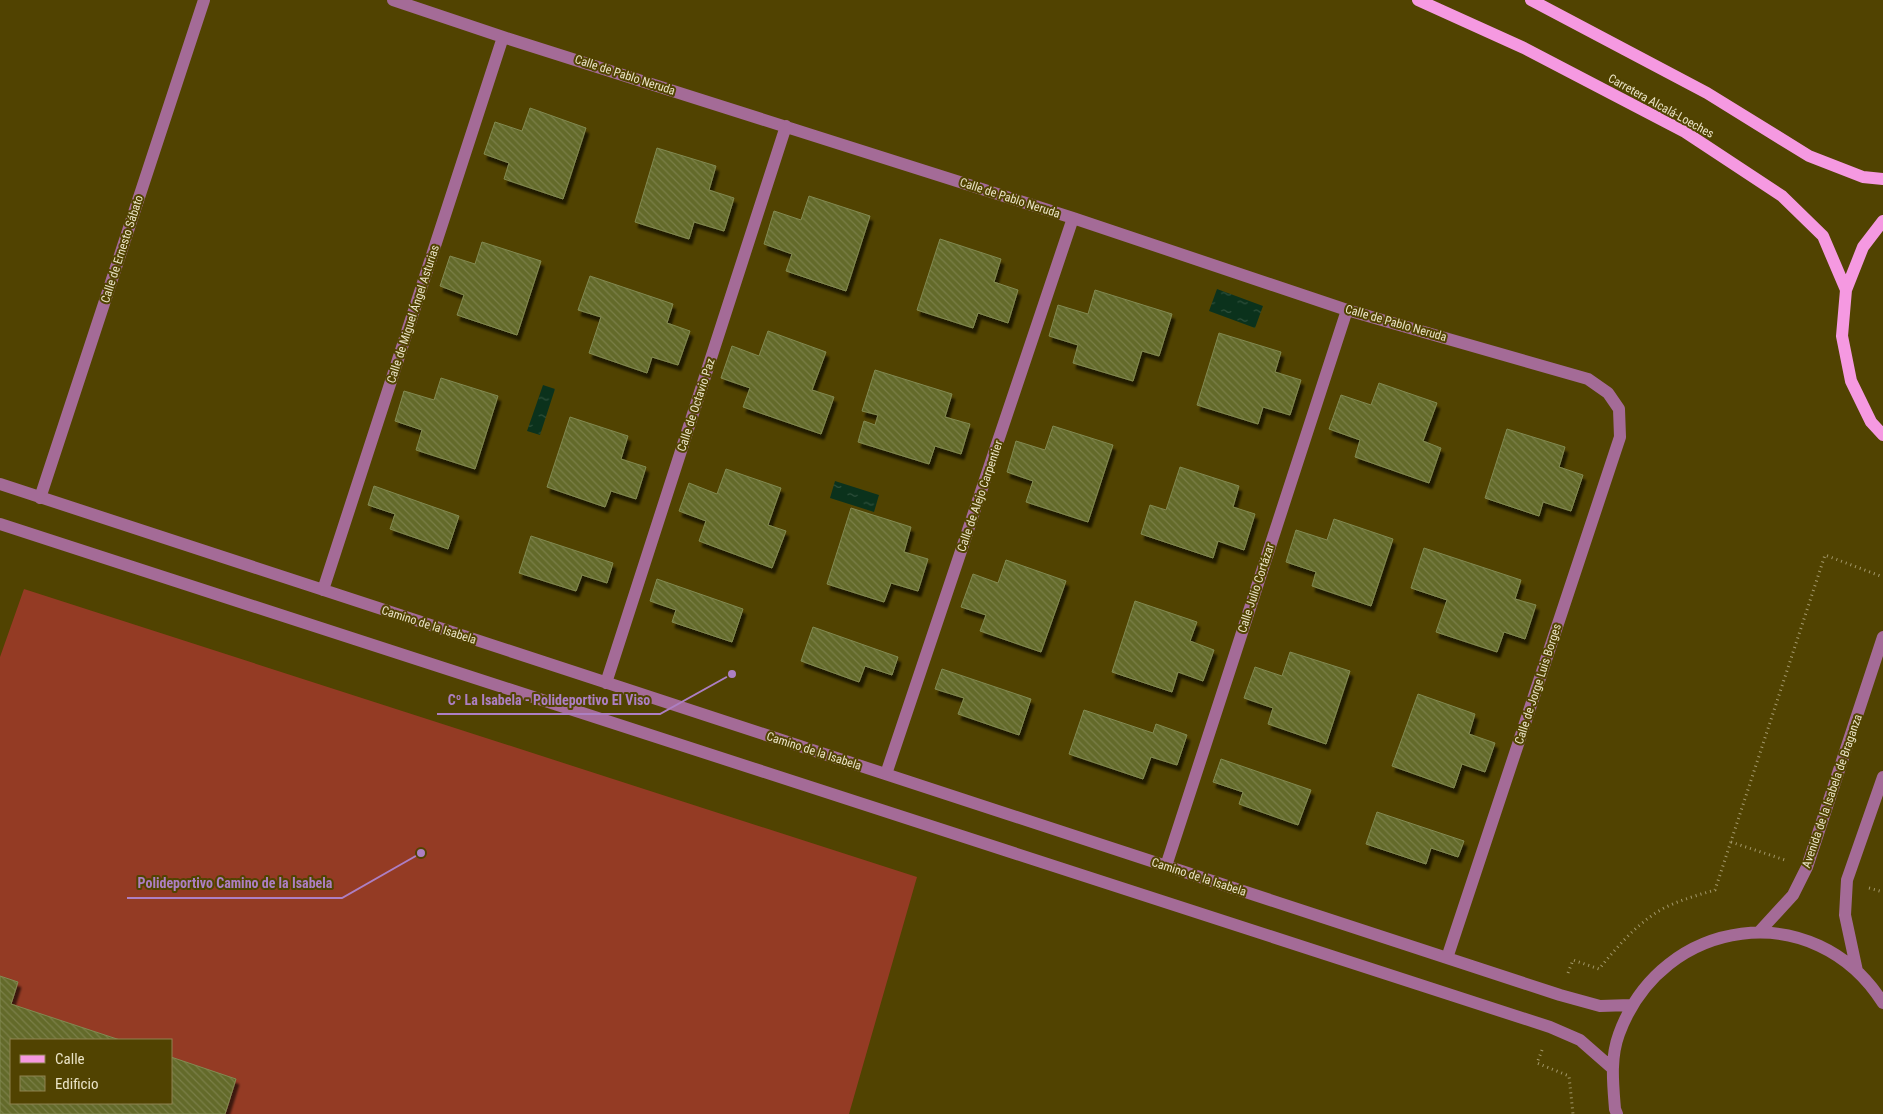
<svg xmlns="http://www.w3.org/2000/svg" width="1883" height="1114" font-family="'Roboto Condensed',sans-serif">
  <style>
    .garden { fill: #943b24; fill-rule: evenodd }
    .water { fill: url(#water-ripples) }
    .building { fill: url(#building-back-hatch); stroke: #828a52; filter: url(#shadow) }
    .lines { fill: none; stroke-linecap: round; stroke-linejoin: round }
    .path { stroke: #a3986a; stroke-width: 3; stroke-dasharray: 1 4; stroke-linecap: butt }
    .minor { stroke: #a46b97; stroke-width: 12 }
    .major { stroke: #f599e1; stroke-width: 12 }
    .labels { text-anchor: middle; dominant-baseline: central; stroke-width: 4; stroke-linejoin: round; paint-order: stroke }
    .street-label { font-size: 12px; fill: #ebe4c7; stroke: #514301 }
    .leader { fill: none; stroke: #ad7fc3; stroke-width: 2 }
    .callout-dot { fill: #ad7fc3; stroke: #514301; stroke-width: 2 }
    .callout-label { font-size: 14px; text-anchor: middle; font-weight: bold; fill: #ad7fc3; stroke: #514301; stroke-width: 4; stroke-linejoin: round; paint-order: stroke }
  </style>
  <defs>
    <pattern id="water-ripples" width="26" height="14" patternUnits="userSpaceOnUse" patternTransform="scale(1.25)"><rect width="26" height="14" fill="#0b321c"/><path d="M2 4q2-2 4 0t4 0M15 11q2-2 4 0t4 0" fill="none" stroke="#2f503c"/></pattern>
    <pattern id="building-back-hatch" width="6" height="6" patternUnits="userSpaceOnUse" patternTransform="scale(1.25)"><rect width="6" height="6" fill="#636a2a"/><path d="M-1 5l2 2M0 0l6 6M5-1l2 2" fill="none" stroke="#7a7f47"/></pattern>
    <filter id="shadow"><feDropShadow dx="3" dy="5.5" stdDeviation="1" flood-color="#0009"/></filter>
  </defs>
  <rect width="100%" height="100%" fill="#514301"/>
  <!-- garden -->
  <path class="garden" d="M24,589L917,877L849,1114H0V657ZM11,1040H171V1103H11Z"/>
  <!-- water -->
  <path class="water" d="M1217,289L1263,306L1255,328L1209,311Z
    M543,385L555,389L540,435L527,431Z
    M835,481L879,495L874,512L830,498Z"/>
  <!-- building -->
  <path class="building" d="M530,108L586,128L563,199L504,179L509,163L484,154L495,122L522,131Z
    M657,148L716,166L709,190L734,198L724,231L694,222L689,239L635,222Z
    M809,196L870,216L846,291L786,271L792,254L764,244L774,211L801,220Z
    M940,239L1001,259L994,282L1018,290L1008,323L978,313L973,328L917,310Z
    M482,242L541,261L517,335L457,315L464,295L440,286L450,256L475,264Z
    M590,276L673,304L667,323L690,331L678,365L652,357L647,373L589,353L601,317L578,310Z
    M1095,290L1172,314L1159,356L1142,351L1133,381L1073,363L1078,345L1049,336L1058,305L1088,314Z
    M768,331L826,352L812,390L834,397L821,434L743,407L750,388L721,378L732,346L759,356Z
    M1219,333L1281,352L1275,372L1301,380L1290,415L1263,407L1258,424L1197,405Z
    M875,370L952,394L945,417L970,424L961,454L935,446L929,464L858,442L864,421L875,425L878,415L862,411Z
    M441,378L498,396L475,469L416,450L422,430L395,421L404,391L434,400Z
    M1379,383L1437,403L1423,441L1441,448L1429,483L1355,457L1360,440L1329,429L1341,395L1371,405Z
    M570,417L628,436L621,459L646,467L636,499L611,491L605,507L547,487Z
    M1053,426L1113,445L1088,522L1026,502L1033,481L1007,472L1016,441L1045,450Z
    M1507,429L1565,447L1559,467L1583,475L1571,511L1543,502L1539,516L1485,498Z
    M1180,467L1239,486L1233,507L1255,514L1244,550L1218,541L1213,558L1141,534L1150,505L1166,510Z
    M726,469L781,488L768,525L786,531L772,568L699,541L706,521L679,511L689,483L717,494Z
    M374,486L459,516L448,549L390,529L395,514L368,505Z
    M851,508L911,527L904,552L928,559L918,591L891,583L884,602L827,584Z
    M1334,519L1393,539L1371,606L1312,586L1316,572L1286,562L1296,530L1327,540Z
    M531,536L613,563L607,583L582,575L576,591L519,573Z
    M1424,548L1521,580L1515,599L1536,605L1525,639L1504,632L1497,652L1436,632L1447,600L1411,588Z
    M1006,560L1066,581L1041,652L980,631L986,615L961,607L973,574L998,583Z
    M657,579L743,609L732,642L672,622L676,610L650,601Z
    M1135,601L1197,622L1190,641L1214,650L1203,681L1178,672L1172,692L1112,672Z
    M813,627L898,657L892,675L865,666L859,682L801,661Z
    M1290,652L1350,671L1326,744L1268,724L1273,708L1244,698L1255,667L1282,676Z
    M942,669L1031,699L1019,735L958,714L964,698L935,689Z
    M1418,694L1475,714L1469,734L1495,743L1485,772L1462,764L1454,788L1392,766Z
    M1084,710L1153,733L1156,724L1187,735L1177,765L1151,757L1143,779L1069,754Z
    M1221,759L1311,790L1298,825L1239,804L1243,792L1213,782Z
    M1377,812L1464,841L1458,857L1431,848L1426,864L1366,844Z
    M0,976L18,982L11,1004L120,1040H11V1103H171V1057L236,1079L225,1114H0Z"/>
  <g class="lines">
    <!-- path -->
    <path class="path" d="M1731,842L1785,860
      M1869,888L1883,892
      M1568,973L1573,960L1599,969C1618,946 1637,923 1664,908C1680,900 1698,895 1715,890L1825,555L1883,577
      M1542,1050L1537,1063L1569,1076L1573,1114"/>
    <!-- minor -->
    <path class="minor" d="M393,0L503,37L1073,218L1347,310L1588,379L1608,393L1619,409L1620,437L1447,958
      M0,484L1560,995L1600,1006L1631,1005
      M40,498L204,0
      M0,524L1550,1027L1580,1040L1612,1068
      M323,590L503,37
      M606,683L786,126
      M886,774L1073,218
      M1166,866L1347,310
      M1759,932L1793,895L1807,867L1883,637
      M1857,971L1845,915L1847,880L1883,777
      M1617,1114L1615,1109C1613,1084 1610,1058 1619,1034C1662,916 1815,895 1883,1003"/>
    <!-- major -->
    <path class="major" d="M1418,0L1524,48L1685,132L1782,196L1823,236L1846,290
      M1531,0L1707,93L1809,156L1863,177L1883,179
      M1883,221L1863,247L1846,290L1842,336L1851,381L1871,422L1883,435"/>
  </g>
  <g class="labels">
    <!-- street labels -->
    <g class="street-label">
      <text transform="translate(625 75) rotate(18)">Calle de Pablo Neruda</text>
      <text transform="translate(1661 106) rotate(29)">Carretera Alcalá-Loeches</text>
      <text transform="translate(1010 198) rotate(18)">Calle de Pablo Neruda</text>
      <text transform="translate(122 249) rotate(-72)">Calle de Ernesto Sábato</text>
      <text transform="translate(413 314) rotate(-72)">Calle de Miguel Ángel Asturias</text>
      <text transform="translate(1396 323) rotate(16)">Calle de Pablo Neruda</text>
      <text transform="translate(696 405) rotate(-72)">Calle de Octavio Paz</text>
      <text transform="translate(980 496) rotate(-71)">Calle de Alejo Carpentier</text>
      <text transform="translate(1256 588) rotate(-72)">Calle Julio Cortázar</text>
      <text transform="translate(429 625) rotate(18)">Camino de la Isabela</text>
      <text transform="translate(1538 684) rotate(-72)">Calle de Jorge Luis Borges</text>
      <text transform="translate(814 751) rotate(18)">Camino de la Isabela</text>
      <text transform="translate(1832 791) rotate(-71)">Avenida de la Isabela de Braganza</text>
      <text transform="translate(1199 877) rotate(18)">Camino de la Isabela</text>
    </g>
  </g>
  <!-- callouts -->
  <path class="leader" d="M732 674L660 714H437M421 853L342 898H127"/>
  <g class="callout-dot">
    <circle cx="732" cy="674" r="5"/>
    <circle cx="421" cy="853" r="5"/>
  </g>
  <g class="callout-label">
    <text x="549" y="705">Cº La Isabela - Polideportivo El Viso</text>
    <text x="235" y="888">Polideportivo Camino de la Isabela</text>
  </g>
  <!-- legend -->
  <rect x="10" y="1039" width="162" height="65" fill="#514301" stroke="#8f8350"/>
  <rect x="20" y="1055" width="25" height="8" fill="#f599e1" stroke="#8f8350"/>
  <text x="55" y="1064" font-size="15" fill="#ebe4c7">Calle</text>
  <rect x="20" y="1076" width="25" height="15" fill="url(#building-back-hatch)" stroke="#8f8350"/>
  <text x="55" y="1089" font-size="15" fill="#ebe4c7">Edificio</text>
</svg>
